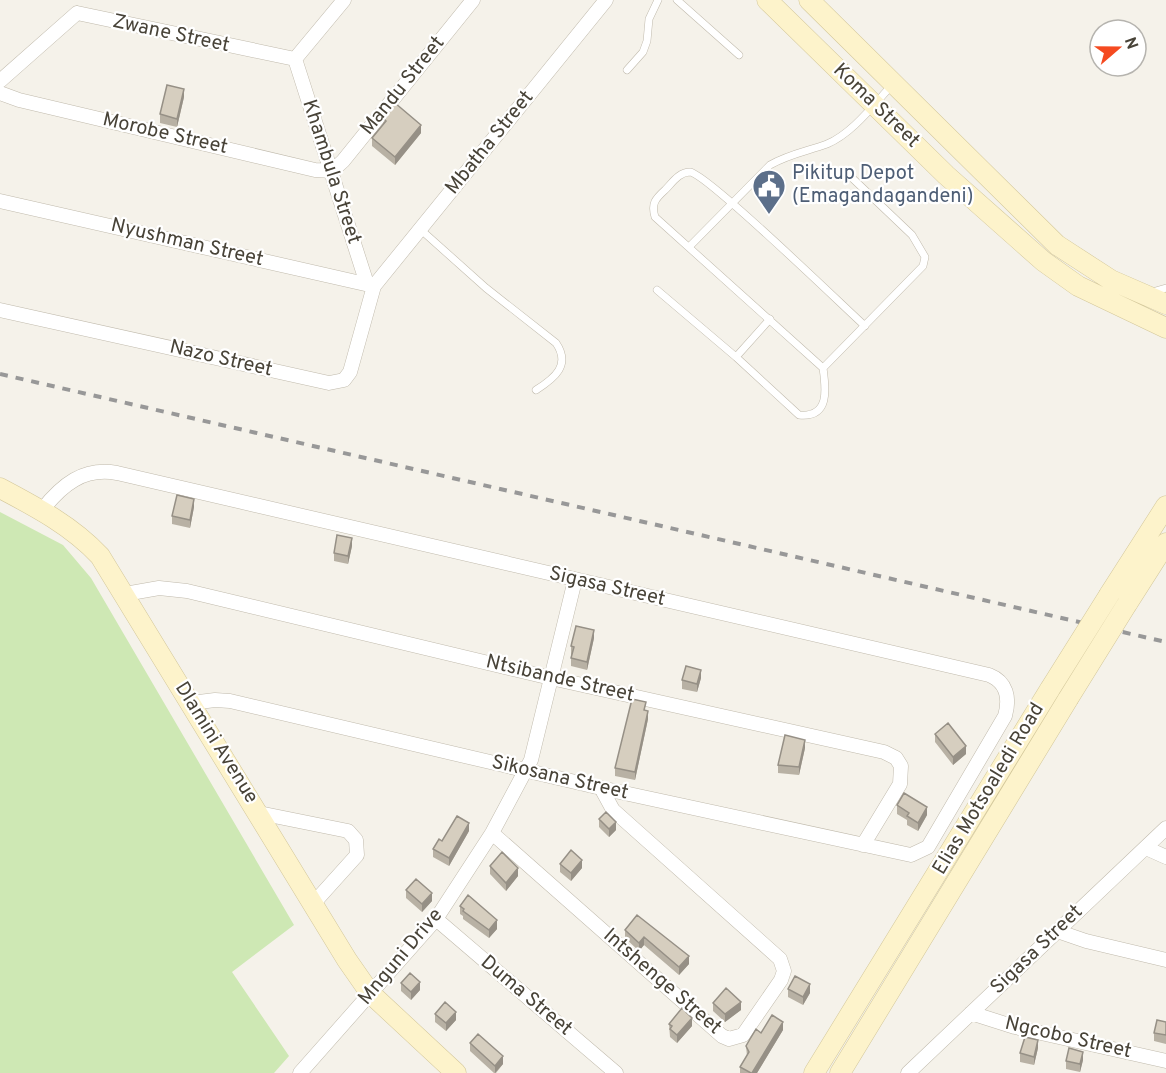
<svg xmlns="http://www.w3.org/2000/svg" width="1166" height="1073" font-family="Overpass,sans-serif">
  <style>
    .green { fill: #cee8b4 }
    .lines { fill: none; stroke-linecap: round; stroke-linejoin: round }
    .lane-casing { stroke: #c0baac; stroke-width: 8 }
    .street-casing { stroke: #c0baac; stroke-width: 15 }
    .secondary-casing { stroke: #d3c79a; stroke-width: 21 }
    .lane { stroke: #fff; stroke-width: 7 }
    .street { stroke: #fff; stroke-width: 14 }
    .secondary { stroke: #fdf3cb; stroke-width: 20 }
    .rail { stroke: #989898; stroke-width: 4; stroke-dasharray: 8 8; stroke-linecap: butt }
    .secondary-bridge-casing { stroke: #d3c79a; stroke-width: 21; stroke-linecap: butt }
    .secondary-bridge { stroke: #fdf3cb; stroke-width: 20 }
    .wall { fill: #b8b1a4 }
    .shaded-wall { fill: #969086 }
    .building { fill: #d6cebf; stroke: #969086; stroke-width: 1.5 }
    .labels { text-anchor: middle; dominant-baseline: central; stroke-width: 4.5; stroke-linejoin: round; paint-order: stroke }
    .street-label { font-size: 20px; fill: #484338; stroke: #fff }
    .service-label { font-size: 20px; fill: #4e5e75; stroke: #fff; text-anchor: start }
  </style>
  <rect width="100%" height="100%" fill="#f5f2ea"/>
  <!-- green -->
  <path class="green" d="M0,512L63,545L91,578L294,925L232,972L289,1056L274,1073H0Z"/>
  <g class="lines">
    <defs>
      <path id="lane" d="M677,0L739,55
        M627,70L643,52L647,41L649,19L658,0
        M849,175L912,235L925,257L923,266L823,368L655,217C651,204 655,199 665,190C672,183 679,172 690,172C707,174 842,305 865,326
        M420,229L486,288L556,343C571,365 555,378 536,390
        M690,246L770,165C789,154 808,151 827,144C853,133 874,104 893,84
        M657,290L736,357L770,319
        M1152,292L1166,288
        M736,357L799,415C830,418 826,389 823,368"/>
      <path id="street" d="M77,13L295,59
        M295,59L367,284
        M295,59L344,0
        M0,81L77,13
        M0,93L19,100L315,170L332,171L343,161L473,0
        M0,201L374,286
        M0,310L329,383L344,380L350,372L374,286L606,0
        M42,510C62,485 83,467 117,473L989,675C1007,682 1010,698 1005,716L928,847L911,855L601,788L230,701L215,700L191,703
        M125,594L159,588L187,591L551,678L884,752L896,758L901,766L900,784L863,845
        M259,813L348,831L356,840L357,855L312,905
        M492,833L722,1036L729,1039L743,1035L781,980L784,971L780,959L613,810L601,788
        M1146,848L1166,857
        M436,919L616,1073
        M1057,931L1086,941L1166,960
        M971,1013L1015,1027L1166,1061
        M300,1073L436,919L492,833L531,760L575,580
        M908,1073L1166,828"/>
      <path id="secondary" d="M767,0L946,175L1043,261L1078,286L1166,328
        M809,0L1057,245L1111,280L1166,304
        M0,488C36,507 72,526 100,556L347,960L370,993L456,1073
        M1109,595L1166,506
        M1127,604L1166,543
        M814,1073L1050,689
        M840,1073L1068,699"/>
    </defs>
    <!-- lane casing -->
    <use href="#lane" class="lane-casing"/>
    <!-- street casing -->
    <use href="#street" class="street-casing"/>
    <!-- secondary casing -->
    <use href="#secondary" class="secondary-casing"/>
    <!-- lane -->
    <use href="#lane" class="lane"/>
    <!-- street -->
    <use href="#street" class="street"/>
    <!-- secondary -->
    <use href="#secondary" class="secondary"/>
    <!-- rail -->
    <path class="rail" d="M0,374L1166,642"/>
    <defs>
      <path id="secondary-bridge" d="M1050,689L1109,595
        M1068,699L1127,604"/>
    </defs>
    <!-- secondary-bridge casing -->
    <use href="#secondary-bridge" class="secondary-bridge-casing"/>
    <!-- secondary-bridge -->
    <use href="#secondary-bridge" class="secondary-bridge"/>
  </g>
  <!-- wall -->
  <path class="wall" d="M184,97L177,127L160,123V114Z
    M383,118L421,133L395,165L372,146V138L383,124Z
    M194,507L190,528L172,524V516Z
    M352,546L348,564L334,561V553Z
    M594,638L587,670L571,666V646Z
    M701,678L697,692L682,689V680Z
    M646,711L648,719L635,780L615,776V768Z
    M935,734L966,754L953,765L935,742Z
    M805,748L799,775L778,773V765Z
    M897,805L927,815L918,831L907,825V820L897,814Z
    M599,819L616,830L609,837L599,827Z
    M469,831L449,866L433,857V849L442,841Z
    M560,864L582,868L571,881L560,872Z
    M490,866L518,876L506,891L490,874Z
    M406,890L432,901L422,912L406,898Z
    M460,906L497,929L489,938L463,919V916L460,914Z
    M637,915L689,964L679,975L644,945L639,951L625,938V930Z
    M401,983L420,990L411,1000L401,991Z
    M788,989L810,993L803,1005L788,997Z
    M713,1003L741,1010L725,1022L713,1011Z
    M435,1014L456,1020L446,1031L435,1022Z
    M1166,1022V1044L1154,1041V1033Z
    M669,1024L692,1026L677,1043L670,1037Z
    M783,1030L757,1073H740V1067L747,1056L746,1046L761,1033Z
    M470,1043L503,1064L496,1073H494L470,1051Z
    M1038,1048L1034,1065L1020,1062V1053Z
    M1083,1060L1080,1072L1066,1069V1061Z"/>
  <!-- shaded-wall -->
  <path class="shaded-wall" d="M184,89V97L177,127V119Z
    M421,125V133L395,165V157Z
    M194,499V507L190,528V520Z
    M352,538V546L348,564V556Z
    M594,630V638L587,670V662Z
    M701,670V678L697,692V684Z
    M648,711V719L635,780V772Z
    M805,740V748L799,775V767Z
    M966,746V754L953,765V757Z
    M927,807V815L918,831V823Z
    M616,822V830L609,837V829Z
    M469,823V831L449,866V858Z
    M582,860V868L571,881V873Z
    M518,868V876L506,891V883Z
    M432,893V901L422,912V904Z
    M497,920V929L489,938V930Z
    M644,937V945L639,951V943Z
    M689,956V964L679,975V967Z
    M420,982V990L411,1000V992Z
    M810,984V993L803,1005V997Z
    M741,1002V1010L725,1022V1014Z
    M456,1012V1020L446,1031V1023Z
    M692,1018V1026L677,1043V1035Z
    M783,1022V1030L757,1073H752Z
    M1038,1040V1048L1034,1065V1057Z
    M1083,1052V1060L1080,1072V1064Z
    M503,1056V1064L495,1073V1066Z"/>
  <!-- building -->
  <path class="building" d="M167,85L184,89L177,119L160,114Z
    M395,103L421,125L395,157L372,138L386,121L383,118Z
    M177,495L194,499L190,520L172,516Z
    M337,535L352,538L348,556L334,553Z
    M576,626L594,630L587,662L571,658L574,647L571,646Z
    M686,666L701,670L697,684L682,680Z
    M632,699L646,702L644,710L648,711L635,772L615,768Z
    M948,723L966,746L953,757L935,734Z
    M785,735L805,740L799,767L778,765Z
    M904,793L927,807L918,823L907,816L909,813L897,805Z
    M606,812L616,822L609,829L599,819Z
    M457,816L469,823L449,858L433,849L439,839L442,841Z
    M571,850L582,860L571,873L560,864Z
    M502,852L518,868L506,883L490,866Z
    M416,879L432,893L422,904L406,890Z
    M468,895L497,920L489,930L463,911L464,909L460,906Z
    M637,915L689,956L679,967L644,937L639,943L625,930Z
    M410,973L420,982L411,992L401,983Z
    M795,976L810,984L803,997L788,989Z
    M726,988L741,1002L725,1014L713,1003Z
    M445,1002L456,1012L446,1023L435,1014Z
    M682,1008L692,1018L677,1035L670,1029L672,1026L669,1024Z
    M772,1015L783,1022L752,1073H751L740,1067L749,1052L746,1046L750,1039L756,1029L761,1033Z
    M1157,1020L1166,1022V1035L1154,1033Z
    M478,1034L503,1056L495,1066L470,1043Z
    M1025,1037L1038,1040L1034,1057L1020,1053Z
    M1069,1048L1083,1052L1080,1064L1066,1061Z"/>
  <!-- icons -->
  <defs>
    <symbol id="civic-pin" viewBox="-11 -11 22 30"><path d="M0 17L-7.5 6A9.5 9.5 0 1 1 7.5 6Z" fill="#5c6f8a" stroke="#fff"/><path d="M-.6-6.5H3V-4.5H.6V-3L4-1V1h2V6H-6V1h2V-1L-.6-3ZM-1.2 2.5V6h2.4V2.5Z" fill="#fff"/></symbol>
  </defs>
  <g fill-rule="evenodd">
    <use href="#civic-pin" x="750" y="167" width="38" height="52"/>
  </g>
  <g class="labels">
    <!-- street labels -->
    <g class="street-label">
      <text transform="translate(171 34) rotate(12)">Zwane Street</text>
      <text transform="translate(403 86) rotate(-51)">Mandu Street</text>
      <text transform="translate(876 106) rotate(44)">Koma Street</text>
      <text transform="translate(165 134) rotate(13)">Morobe Street</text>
      <text transform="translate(490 143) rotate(-51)">Mbatha Street</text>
      <text transform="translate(331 172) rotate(72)">Khambula Street</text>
      <text transform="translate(187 243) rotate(13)">Nyushman Street</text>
      <text transform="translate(221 359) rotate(13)">Nazo Street</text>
      <text transform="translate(607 587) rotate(13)">Sigasa Street</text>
      <text transform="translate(560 679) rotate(13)">Ntsibande Street</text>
      <text transform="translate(216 743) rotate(58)">Dlamini Avenue</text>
      <text transform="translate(560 778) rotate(13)">Sikosana Street</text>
      <text transform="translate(989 789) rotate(-59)">Elias Motsoaledi Road</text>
      <text transform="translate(1037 950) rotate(-44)">Sigasa Street</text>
      <text transform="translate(401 957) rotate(-50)">Mnguni Drive</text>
      <text transform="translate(662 982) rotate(41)">Intshenge Street</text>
      <text transform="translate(526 996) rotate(40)">Duma Street</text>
      <text transform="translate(1068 1038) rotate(13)">Ngcobo Street</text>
    </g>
    <!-- service labels -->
    <g class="service-label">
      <text x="792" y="174">Pikitup Depot<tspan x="792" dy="23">(Emagandagandeni)</tspan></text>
    </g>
  </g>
  <!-- north arrow -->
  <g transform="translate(1118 48) rotate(70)"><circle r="28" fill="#ffffff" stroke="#b6b4af" stroke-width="1.5"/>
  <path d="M0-4.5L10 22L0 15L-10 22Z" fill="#f54a20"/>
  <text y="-9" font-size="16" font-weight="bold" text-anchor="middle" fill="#484338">N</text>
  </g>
</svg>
